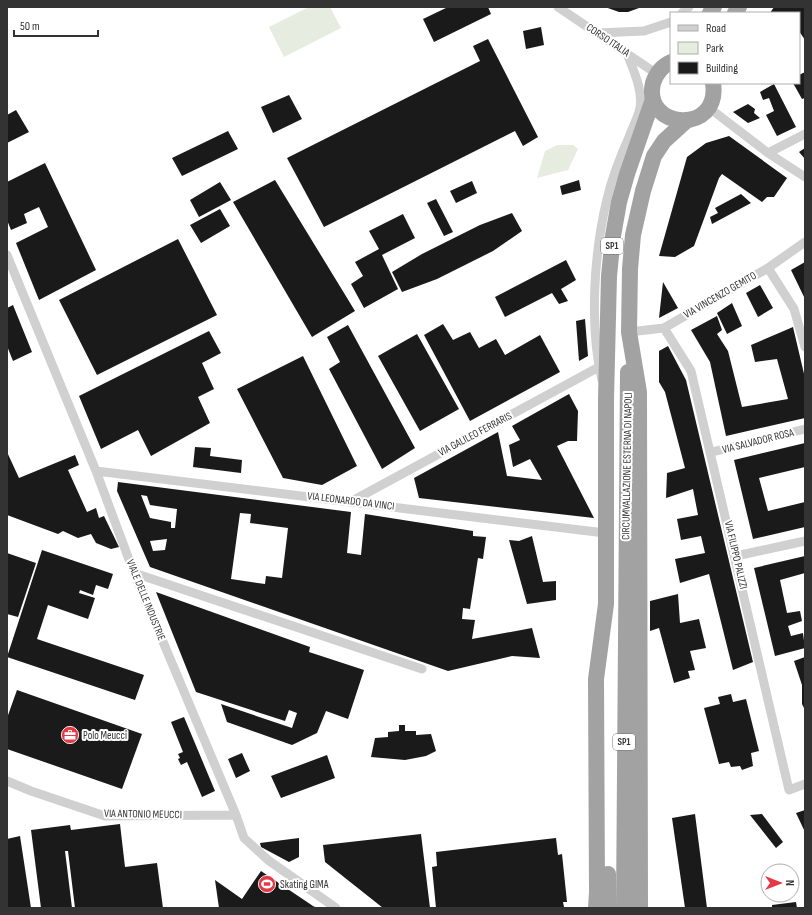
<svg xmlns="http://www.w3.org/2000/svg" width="812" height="915" font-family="'Sofia Sans Condensed',sans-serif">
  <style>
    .green { fill: #e6ecdf }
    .building { fill: #1a1a1a; fill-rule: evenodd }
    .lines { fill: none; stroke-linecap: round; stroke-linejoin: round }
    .minor { stroke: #d0d0d0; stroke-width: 9 }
    .trunk { stroke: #a2a2a2; stroke-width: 16 }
    .labels { text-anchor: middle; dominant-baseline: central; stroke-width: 4; stroke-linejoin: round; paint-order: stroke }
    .shield { fill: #fff; stroke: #707070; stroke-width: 1 }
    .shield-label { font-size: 10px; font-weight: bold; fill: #333 }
    .street-label { font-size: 11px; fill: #333; stroke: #fff }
    .poi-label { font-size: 11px; fill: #333; stroke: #fff; text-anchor: start }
  </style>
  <rect width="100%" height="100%" fill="#fff"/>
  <!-- green -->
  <path class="green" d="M309,7H330L341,28L284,57L269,27Z
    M557,145H573L578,149L568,170L537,178L545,151Z"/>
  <!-- building -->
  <path class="building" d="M448,7H488L491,14L434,42L423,19Z
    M605,7H639V8L628,12H619Z
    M774,7H805V40L799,31V13H770Z
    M541,27L544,45L526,49L523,31Z
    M488,39L538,137L523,146L515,131L324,227L287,158L480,61L473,46Z
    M805,72V98L802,99L793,83H799V75Z
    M774,84L796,127L777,136L766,115L774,111L769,98L763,100L760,92Z
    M289,95L302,119L273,133L261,107Z
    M748,104L755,109L754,113L760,118L748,123L733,112Z
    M16,110L29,132L7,143V115Z
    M228,131L238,149L182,176L172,158Z
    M729,136L787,178L774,197H767L762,202L722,174L719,178L694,246L675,257L659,256L687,157L706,143Z
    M805,148V159L799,152Z
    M45,163L96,270L39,300L16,243L48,227L39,207L24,214L27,223L11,230L7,220V182Z
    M275,180L355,311L312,337L233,202Z
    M579,180L581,190L562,195L560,186Z
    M472,181L477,193L456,203L450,191Z
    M220,182L231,200L199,217L190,200Z
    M741,194L751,203L712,224L710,217L718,213L715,208Z
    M436,199L453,232L444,236L427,203Z
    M220,209L230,226L201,243L190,225Z
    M512,213L522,231L493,251L437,279L402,292L392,272L422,254L480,225Z
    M403,214L415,238L382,255L398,289L364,308L351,284L363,276L355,262L379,249L369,231Z
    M178,239L217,315L97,375L59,300Z
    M566,260L576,280L561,289L568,301L559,304L552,293L505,317L495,297Z
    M805,262V299L791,270Z
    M663,282L678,308L659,318Z
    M760,285L773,308L758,317L746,293Z
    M732,303L742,326L727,334L717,313Z
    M13,305L32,352L13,361L7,346V308Z
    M717,316L722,330L717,334L728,351L742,407L788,399L777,359L755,362L751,345L793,327L805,378V418L726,436L710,362L691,330Z
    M585,319L588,356L579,361L576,321Z
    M443,324L453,340L470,332L479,348L496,339L505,355L540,335L560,372L470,421L424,335Z
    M348,325L415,448L382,469L329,369L340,362L327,337Z
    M209,331L221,353L202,363L214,389L198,397L210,423L151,456L138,430L101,449L79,396Z
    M417,334L459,409L420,431L378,356Z
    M668,346L686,380L753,662L733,670L709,574L680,583L675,559L705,553L701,536L681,540L677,519L698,515L693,489L666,498L667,473L685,468L665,392L659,382V351Z
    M303,356L357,466L322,485L283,478L237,389Z
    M569,394L578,411L577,441H568L557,446L594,518L419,498L414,478L498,432L507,476L542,480L530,459L513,467L509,445L520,440L512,426Z
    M805,443V467L759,478L768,511L805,502V527L753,539L734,460Z
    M195,447L211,448L210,456L242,460L241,473L193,467Z
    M7,452L19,478L75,455L79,465L68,470L87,512L96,508L99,518L104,516L119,547L111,549L96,543L91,534L78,538L63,531L58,534L7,515Z
    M118,482L351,512L347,553L361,555L365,514L473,531V536L486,537L483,559L478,558L470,609L463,608L462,619L475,620L472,639L532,628L540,658L512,656L448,671L150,567L117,491ZM141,495L147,496L150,505L177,509L175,528H171V522L150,518ZM240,513L251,514L250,523L288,528L282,578L266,576L265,584L231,579ZM167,539L165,550L153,551L150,541Z
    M532,536L543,582L556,581V600L527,604L509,540L519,541Z
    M42,550L113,574L108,589L96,585L93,595L80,590L79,593L95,598L88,619L48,605L37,639L144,675L135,700L7,657Z
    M7,553L36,563L18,617L7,614Z
    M805,556V573L780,580L787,613L800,611L802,621L788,626L791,636L803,633L805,648L775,656L754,568Z
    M156,592L310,647L309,652L364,670L348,719L326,711L317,733L292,745L227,722L221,704L292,728L297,713L289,710L285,721L196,692Z
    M678,594L680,623L699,619L706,648L690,651L695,670L688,671L690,678L674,683L659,628L650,631V601Z
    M805,657V710L802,704V685L794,661Z
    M17,690L142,734L122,789L7,749V718Z
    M731,694L733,702L746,699L759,751L751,753L753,766L742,770L740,766L731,767L729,762L719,764L704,708L720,704L718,697Z
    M184,717L215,791L202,797L187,762L181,765L178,759L180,758L178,754L183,752L171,722Z
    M399,725H405V731H416V735L431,734L436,751L426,756L405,760L371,757L375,738L388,737V732L399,731Z
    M242,753L250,771L236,778L228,759Z
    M327,755L335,778L281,798L271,776Z
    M805,810V832L796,813Z
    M695,814L707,908H685L672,818Z
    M762,814L783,842L776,848L750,815Z
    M120,824L125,867L157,863L163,908H75L68,851H65L72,908H41L31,830L70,825L71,830Z
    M421,834L430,908H383L325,862L323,845Z
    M20,836L31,908H7V839Z
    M299,838V857L289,862L261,847L260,843Z
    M556,838L558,855L562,854L567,902H563L564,907L436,908L432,867L437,866L436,852Z
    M261,871L313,906L317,908H219L215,880L242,899Z
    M796,902L797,908H772V905Z"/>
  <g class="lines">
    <!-- minor -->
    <path class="minor" d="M558,7L657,74
      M682,13L689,7
      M597,33L644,31L671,22
      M708,107L768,153L805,177
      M768,153L805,134
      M7,255L96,471L134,573L236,815L244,838L268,860L336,908
      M768,268L794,309L805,347
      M664,328L691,371L789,790L805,784
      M629,332L664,328L768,268L805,242
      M602,380C589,326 594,253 607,199C612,178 620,157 629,137C632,128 638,118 640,108C643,89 633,70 627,53
      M712,452L805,429
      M96,471L605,533
      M352,501L599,367
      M736,556L805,541
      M134,573L422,669
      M7,781L31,791L105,816L236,815"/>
    <!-- trunk -->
    <path class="trunk" d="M710,13L714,7
      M735,13L739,7
      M671,62C662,66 656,74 653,83C642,130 721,135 713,83
      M608,874V908
      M596,908L597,892L596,679L606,604V399L609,276L613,236L619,202L627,174L653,99
      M624,908L628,372
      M640,908L639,392L629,332L630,269L633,235L643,191L654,156L664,141L686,121"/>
  </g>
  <!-- icons -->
  <defs>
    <symbol id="office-disc" viewBox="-11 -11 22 22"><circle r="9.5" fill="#e63946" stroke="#fff"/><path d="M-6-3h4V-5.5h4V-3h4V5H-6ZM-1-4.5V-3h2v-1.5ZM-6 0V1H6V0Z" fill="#fff"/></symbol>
    <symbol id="stadium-disc" viewBox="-11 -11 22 22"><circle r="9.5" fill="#e63946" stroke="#fff"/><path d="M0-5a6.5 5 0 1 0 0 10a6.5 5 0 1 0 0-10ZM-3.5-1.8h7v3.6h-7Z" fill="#fff"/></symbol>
  </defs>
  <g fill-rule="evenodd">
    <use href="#office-disc" x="60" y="725" width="20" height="20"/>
    <use href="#stadium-disc" x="257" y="874" width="20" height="20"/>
  </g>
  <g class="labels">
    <!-- shield labels -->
    <g class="shield">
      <rect x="601" y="238" width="22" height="16" rx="3"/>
      <rect x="613" y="734" width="22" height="16" rx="3"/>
    </g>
    <g class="shield-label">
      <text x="612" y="246">SP1</text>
      <text x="624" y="742">SP1</text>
    </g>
    <!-- street labels -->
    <g class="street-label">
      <text transform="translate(608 40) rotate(34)">CORSO ITALIA</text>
      <text transform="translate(720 295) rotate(-30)">VIA VINCENZO GEMITO</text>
      <text transform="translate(475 434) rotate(-28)">VIA GALILEO FERRARIS</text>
      <text transform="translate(758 441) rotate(-14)">VIA SALVADOR ROSA</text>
      <text transform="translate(627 466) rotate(-89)">CIRCUMVALLAZIONE ESTERNA DI NAPOLI</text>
      <text transform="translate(351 501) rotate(7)">VIA LEONARDO DA VINCI</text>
      <text transform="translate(736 555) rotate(77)">VIA FILIPPO PALIZZI</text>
      <text transform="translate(146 600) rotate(68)">VIALE DELLE INDUSTRIE</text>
      <text transform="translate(143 814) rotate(1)">VIA ANTONIO MEUCCI</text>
    </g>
    <!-- poi labels -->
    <g class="poi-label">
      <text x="83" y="735">Polo Meucci</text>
      <text x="280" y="884">Skating GIMA</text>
    </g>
  </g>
  <!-- border -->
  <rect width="812" height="915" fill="none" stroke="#333333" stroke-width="16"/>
  <!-- legend -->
  <rect x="670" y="12" width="130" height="72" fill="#ffffff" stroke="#adadad"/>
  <rect x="678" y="25" width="20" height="6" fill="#d0d0d0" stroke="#adadad"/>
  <text x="706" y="32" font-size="12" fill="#333333">Road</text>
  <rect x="678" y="42" width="20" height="12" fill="#e6ecdf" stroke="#adadad"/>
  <text x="706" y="52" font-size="12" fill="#333333">Park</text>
  <rect x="678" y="62" width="20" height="12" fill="#1a1a1a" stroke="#adadad"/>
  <text x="706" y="72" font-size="12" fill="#333333">Building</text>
  <!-- north arrow -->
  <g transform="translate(780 883) rotate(90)"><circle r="19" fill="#ffffff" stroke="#adadad"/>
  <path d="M0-3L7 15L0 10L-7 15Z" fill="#e63946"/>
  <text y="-6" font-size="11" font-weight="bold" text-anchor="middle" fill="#333333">N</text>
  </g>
  <!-- scale -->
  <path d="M14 30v6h84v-6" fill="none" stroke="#333333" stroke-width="2"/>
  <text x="20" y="30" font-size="12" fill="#333333" stroke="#ffffff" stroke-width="3" paint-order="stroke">50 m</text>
</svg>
